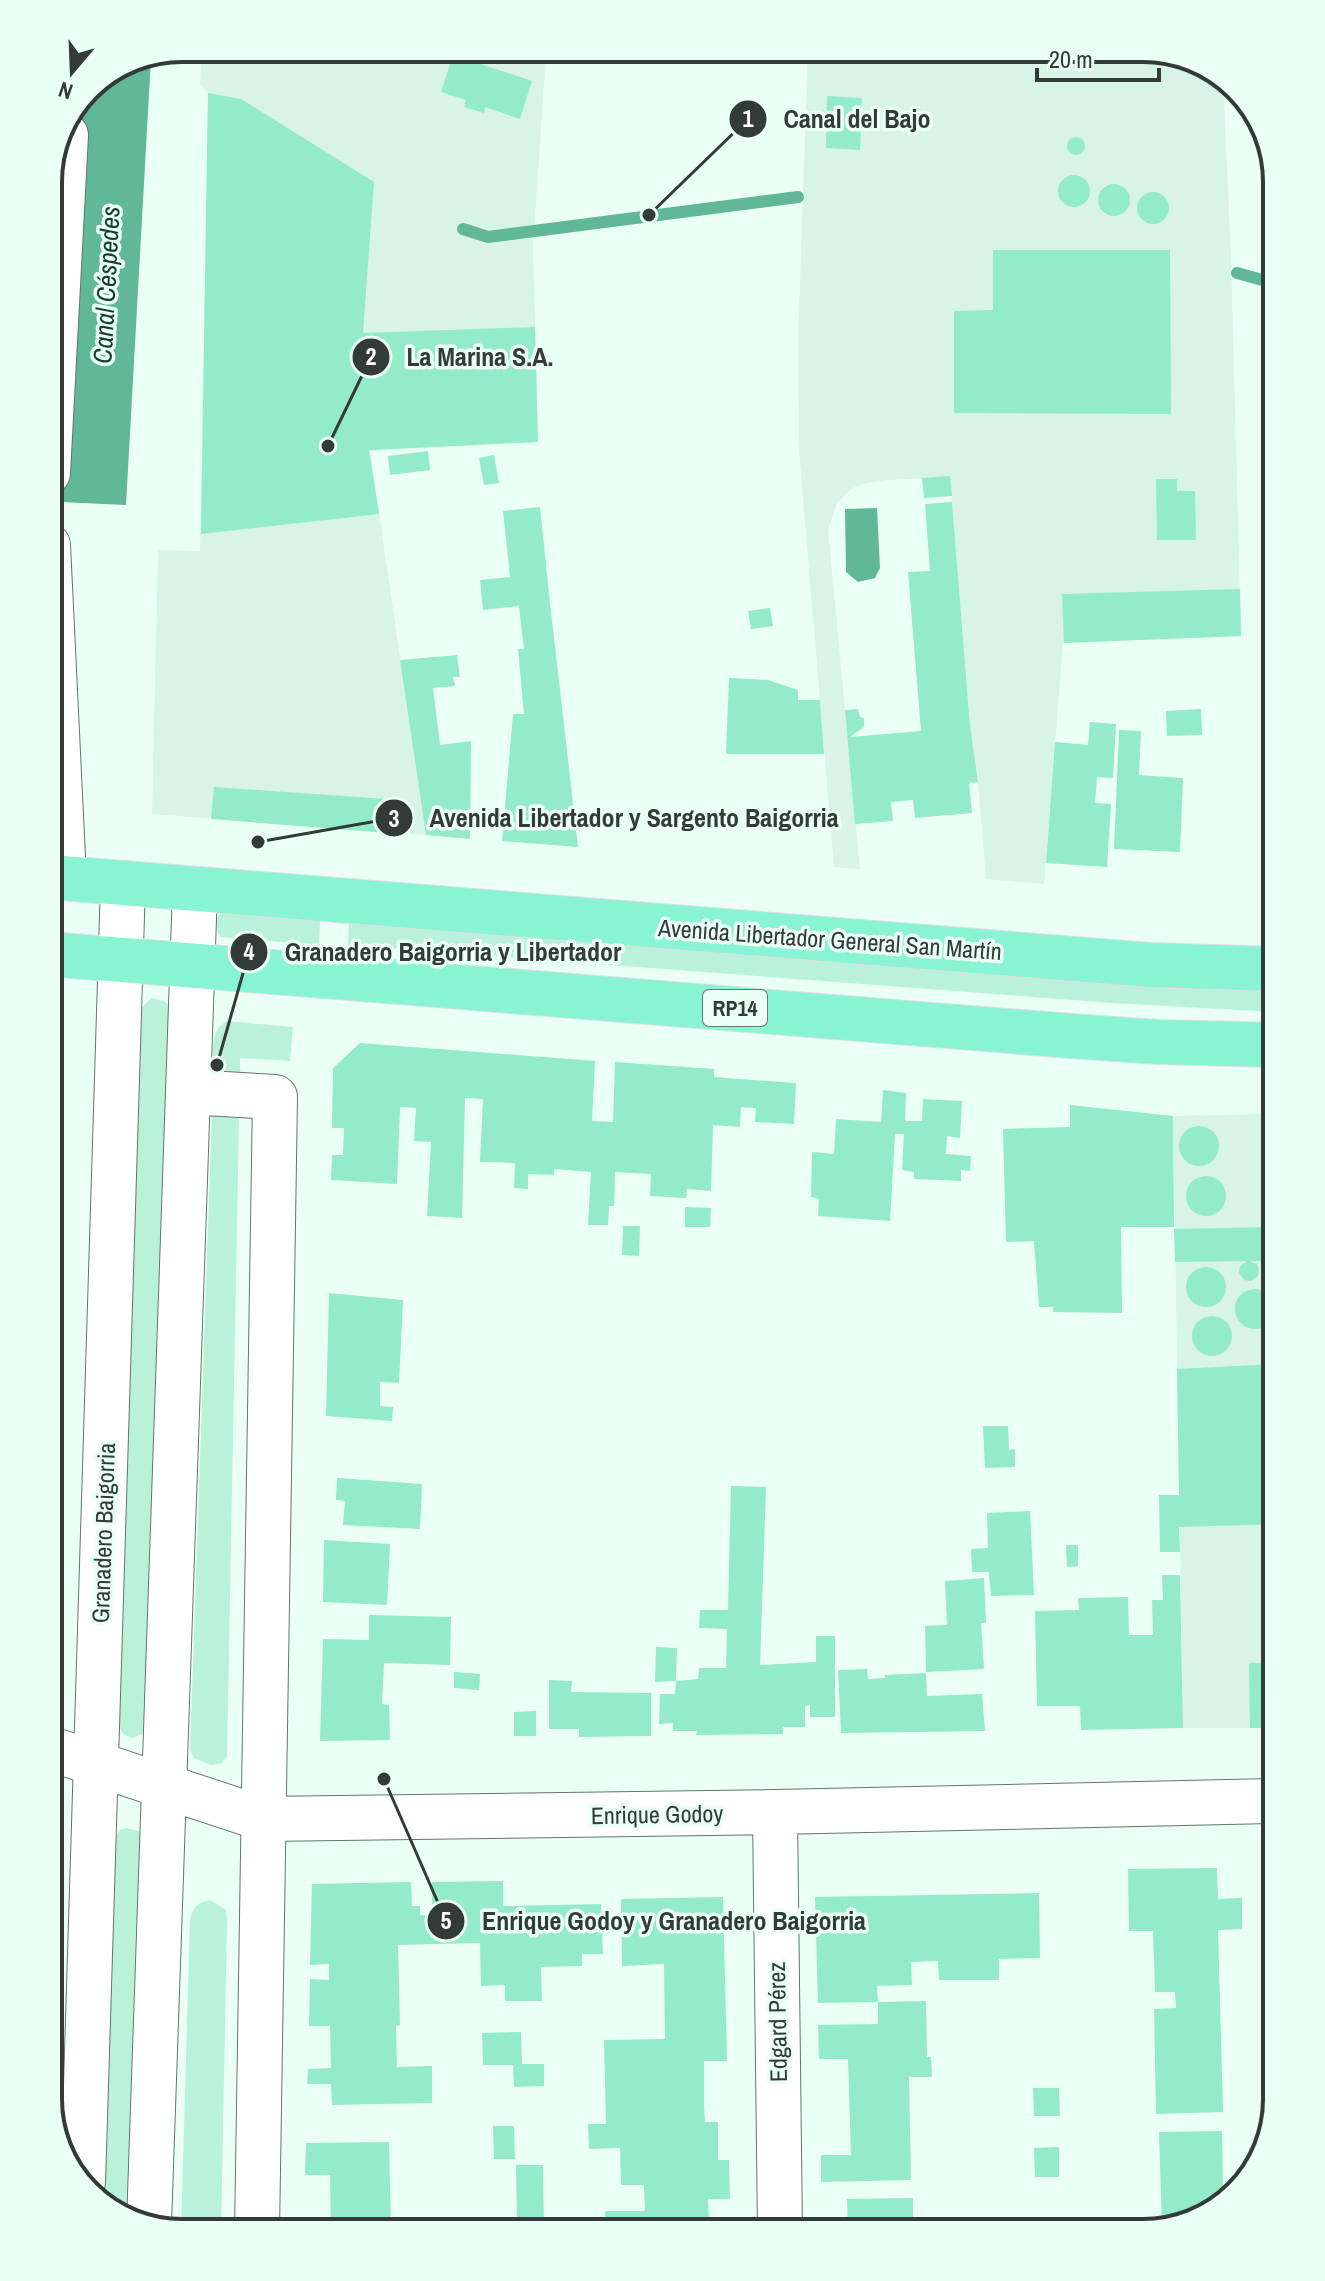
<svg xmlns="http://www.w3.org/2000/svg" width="1325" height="2281" font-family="'Archivo Narrow',sans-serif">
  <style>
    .built { fill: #d8f4e8 }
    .green { fill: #baf1db }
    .water { fill: #60b899 }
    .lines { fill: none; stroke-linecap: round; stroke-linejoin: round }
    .stream { stroke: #60b899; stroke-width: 12 }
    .building { fill: #93ebca }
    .street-casing { stroke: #63756d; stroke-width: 46 }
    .primary-casing { stroke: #dee0df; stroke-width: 46 }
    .street { stroke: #fff; stroke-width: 44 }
    .primary { stroke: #88f4d4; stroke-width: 44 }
    .labels { text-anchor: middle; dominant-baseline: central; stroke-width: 7; stroke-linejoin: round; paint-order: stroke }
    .shield { fill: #eafff6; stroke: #6a7671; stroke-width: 2 }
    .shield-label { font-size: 22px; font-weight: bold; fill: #333b38 }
    .street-label { font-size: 24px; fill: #333b38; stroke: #eafff6 }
    .water-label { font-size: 26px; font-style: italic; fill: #143c2f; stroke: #eafff6 }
    .rim { fill: none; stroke: #333b38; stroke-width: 4 }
    .leader { fill: none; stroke: #333b38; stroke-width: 3 }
    .callout-dot { fill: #333b38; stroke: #eafff6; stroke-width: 3 }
    .mark-label { font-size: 24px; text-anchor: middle; font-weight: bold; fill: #fff }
    .callout-label { font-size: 26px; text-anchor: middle; font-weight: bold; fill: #333b38; stroke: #eafff6; stroke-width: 7; stroke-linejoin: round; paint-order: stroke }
  </style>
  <rect width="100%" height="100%" fill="#eafff6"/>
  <!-- built -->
  <path class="built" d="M1152,48L1218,71L1223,77L1231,256L1241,636L1063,643L1044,884L986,879L977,770H975L970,726L950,477L889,480L866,483L853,488L837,503L828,529L860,869L834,867L799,451L798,338L808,52Z
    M546,54L533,248L538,442L370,451L426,835L152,814L158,550L200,551L208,93L200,85L201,57Z
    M1277,1114V1728H1183L1173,1116Z"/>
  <!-- green -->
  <path class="green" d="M221,913L320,921L319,945L221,937L215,928L217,917Z
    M349,921L1277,987V1012L1112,1003L348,945Z
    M152,998L164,1001L170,1006L146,1732L133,1738L124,1735L118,1725L140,1009Z
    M227,1021L293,1027L290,1061L240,1058V1074H215L213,1070C214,1053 209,1030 227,1021Z
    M212,1111L236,1112L239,1118L227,1756L222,1763L211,1765L194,1758L190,1750Z
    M126,1828L138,1831L142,1836L133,2219L107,2210L102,2204L114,1839L120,1830Z
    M210,1900L226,1910L227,1921L221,2233H181L190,1920C193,1907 197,1903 210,1900Z"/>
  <!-- water -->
  <path class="water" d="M131,58H151L126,505L60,502L83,97L88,87Z
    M877,508L880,568L875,578L858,582L846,572L845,509Z"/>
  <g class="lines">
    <!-- stream -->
    <path class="stream" d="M463,229L488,237L798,197
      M1237,273L1277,284"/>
  </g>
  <!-- building -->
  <path class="building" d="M453,55L532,81L520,119L485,107L484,113L464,107L466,100L441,92Z
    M208,93L241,99L374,182L363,333L535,327L538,442L369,450L379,514L201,534Z
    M827,96L862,98L860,150L826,148Z
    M1067 146a9 9 0 1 1 18 0a9 9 0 1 1-18 0Z
    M1058 191a16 16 0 1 1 32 0a16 16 0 1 1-32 0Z
    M1098 200a16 16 0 1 1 32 0a16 16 0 1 1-32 0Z
    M1137 208a16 16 0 1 1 32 0a16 16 0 1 1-32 0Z
    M993,250H1170L1171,414L954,413V311L993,310Z
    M428,451L430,470L390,475L388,456Z
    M494,455L499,483L484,485L479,458Z
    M950,476L952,496L924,498L922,478Z
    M1156,479H1177V491H1195L1196,540H1157Z
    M952,502L970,726L978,782L969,783L972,813L915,818L913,800L891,802L893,821L855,824L845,710L858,709L860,717L864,718V727L850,737L921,731L908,572L930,571L925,504Z
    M540,507L549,594L578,847L502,841L513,714H524L518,649H524L519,606L483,610L480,580L510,577L503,511Z
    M1240,589L1241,636L1064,643L1062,594Z
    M770,608L773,626L751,629L748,611Z
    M457,655L460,677H453L455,686L433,688L440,745L471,741L470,839L426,835L400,660Z
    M729,678L768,680L798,690V700H820L824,754H726Z
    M1201,709L1202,735L1167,736L1166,711Z
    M1090,722L1116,724L1113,778L1097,777L1095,803L1111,804L1107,867L1046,863L1055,742L1088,745Z
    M1119,730L1141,731L1139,775L1183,778L1180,852L1114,849Z
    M214,787L387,799L400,834L211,819Z
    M360,1043L595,1061L592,1121L613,1122L615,1062L714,1069V1077L796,1083L794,1124L755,1122L756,1108L741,1107L740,1127L713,1125L711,1191L687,1189L686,1198L650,1196L651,1174L615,1172L614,1206H609L608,1225H588L591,1172L554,1169V1175L528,1174V1189L514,1188L515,1163L480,1162L483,1099L465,1098L462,1218L427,1216L431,1142L414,1141L416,1108L400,1107L397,1184L331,1180L332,1155H343L344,1128H332L333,1068Z
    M883,1090L906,1093L905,1121H922L923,1099L962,1101L960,1138L947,1136L946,1154L971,1156L970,1171L961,1170V1181L914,1179V1172L902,1170L904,1134H895L890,1221L818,1216L819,1199L811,1197L812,1152L834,1154L836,1119L881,1122Z
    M1070,1105L1173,1116L1174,1227H1121L1122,1313L1053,1312V1307H1039L1034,1241L1006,1242L1003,1129L1070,1127Z
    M1179 1146a20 20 0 1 1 40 0a20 20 0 1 1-40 0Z
    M1186 1196a20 20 0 1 1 40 0a20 20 0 1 1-40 0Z
    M685,1207L711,1208L710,1227H685Z
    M623,1226H640L639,1256L622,1255Z
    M1273,1227L1274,1261H1249L1257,1264L1259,1269L1258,1276L1251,1281L1244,1280L1239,1273L1240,1266L1247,1261L1175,1262L1174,1229Z
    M1186 1287a20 20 0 1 1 40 0a20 20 0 1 1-40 0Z
    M1235 1309a20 20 0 1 1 40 0a20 20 0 1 1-40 0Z
    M329,1293L403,1300L399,1383L380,1382V1406L393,1407L392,1421L326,1416Z
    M1192 1336a20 20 0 1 1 40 0a20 20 0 1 1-40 0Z
    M1277,1364V1524L1179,1527L1180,1552H1160L1159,1495H1179L1177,1369Z
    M983,1426H1008L1009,1450L1015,1449V1467L985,1468Z
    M337,1478L422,1484L420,1529L343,1525L345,1501L336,1500Z
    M731,1486L766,1487L760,1665L816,1662V1636H835V1717H810V1705L805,1706V1727H783V1734L696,1735L697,1731H673V1723L659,1724L660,1694H675L676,1681L655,1682L656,1647L677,1648L676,1681L698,1679L699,1668H726L727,1629L699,1628L700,1610H728Z
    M1030,1511L1034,1595L991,1596L989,1572H972L971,1549L988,1548L987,1513Z
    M324,1540L390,1544L387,1605L323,1602Z
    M1066,1545H1078V1566L1067,1567Z
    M1162,1575H1180L1183,1728L1081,1730L1080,1706H1037L1035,1611L1079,1610L1078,1598L1128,1597L1129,1635H1153L1152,1600H1163Z
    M984,1578L986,1623H981L984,1669L926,1672L925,1626L947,1625L945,1581Z
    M369,1615L451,1617L450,1665L384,1663L382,1704L389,1705L390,1740L320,1741L323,1639L369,1640Z
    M1249,1663H1277V1728H1250Z
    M867,1669L868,1679L885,1678V1675L926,1673L927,1696L982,1694L985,1731L841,1733L838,1670Z
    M454,1672L480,1674L479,1690L454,1688Z
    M549,1680L572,1681L571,1692L651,1693V1736L579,1737V1729H549Z
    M536,1711V1736H514V1712Z
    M1217,1868L1218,1899L1242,1898V1929L1218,1930L1223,2112L1156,2114L1154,2009L1176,2008L1175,1992H1155L1153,1931H1129L1128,1869Z
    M503,1881V1906L601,1904L603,1954H582V1966L541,1967L542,2001H505V1985L481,1986L480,1943L398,1945L400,2025L396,2026L397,2067L432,2066V2103L332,2105L331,2084H307L308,2069L331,2068L330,2026H309L310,1979L329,1980V1964L310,1965L312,1884L411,1882L412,1906H420V1915H432V1882Z
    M1039,1893L1040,1958L999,1959V1980H939L938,1961L911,1962L912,1985L877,1986L878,2002L818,2003L815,1897Z
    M723,1897L727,2061H704V2104L705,2122H718V2160H729L730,2199H708L709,2221H730V2233H606L605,2211H645L644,2185H621L620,2148L589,2149L588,2124H606L604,2040L665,2039L664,1964L622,1966L621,1899Z
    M926,2001L927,2057H931L932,2077H909L911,2180L821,2182V2155H851L848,2059H819L818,2025L878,2024V2002Z
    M521,2032L522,2064H544V2086L514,2087L513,2065H483L482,2033Z
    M1033,2088H1059L1060,2116H1034Z
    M493,2126H514L515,2159H494Z
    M1222,2131L1223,2201L1202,2219L1162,2229L1159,2132Z
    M389,2142L391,2233H312L311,2229H331L330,2175H305L306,2143Z
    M1059,2147V2177H1035L1034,2148Z
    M516,2165H543L544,2233H495V2222H517Z
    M913,2198V2233H848L847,2199Z"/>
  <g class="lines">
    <defs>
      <path id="street" d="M48,473L66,135
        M48,545L64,878
        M188,1092L275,1097L257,2233
        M48,1748L264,1819L775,1812L1277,1801
        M775,1812L780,2233
        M83,2182L123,883
        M149,2224L195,889"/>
      <path id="primary" d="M48,877L1151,965L1277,969
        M48,954L1071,1036L1159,1042L1277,1045"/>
    </defs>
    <!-- street casing -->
    <use href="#street" class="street-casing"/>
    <!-- primary casing -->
    <use href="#primary" class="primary-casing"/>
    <!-- street -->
    <use href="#street" class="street"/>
    <!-- primary -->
    <use href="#primary" class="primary"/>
  </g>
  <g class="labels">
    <!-- shield labels -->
    <rect class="shield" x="703" y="990" width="64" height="36" rx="6"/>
    <g class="shield-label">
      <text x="735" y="1008">RP14</text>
    </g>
    <!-- street labels -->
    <g class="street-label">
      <text transform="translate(830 939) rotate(4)">Avenida Libertador General San Martín</text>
      <text transform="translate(103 1533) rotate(-88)">Granadero Baigorria</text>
      <text transform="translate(657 1814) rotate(-1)">Enrique Godoy</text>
      <text transform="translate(777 2022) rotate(-91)">Edgard Pérez</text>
    </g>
    <!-- water labels -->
    <g class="water-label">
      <text transform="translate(106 285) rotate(-87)">Canal Céspedes</text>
    </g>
  </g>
  <!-- crop -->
  <path d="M0 0H1325V2281H0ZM182 62H1143A120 120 0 0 1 1263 182V2099A120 120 0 0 1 1143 2219H182A120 120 0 0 1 62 2099V182A120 120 0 0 1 182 62Z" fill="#eafff6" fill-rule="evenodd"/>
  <path class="rim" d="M182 62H1143A120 120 0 0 1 1263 182V2099A120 120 0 0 1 1143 2219H182A120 120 0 0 1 62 2099V182A120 120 0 0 1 182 62Z"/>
  <!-- callouts -->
  <path class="leader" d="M649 215L748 119M328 446L371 357M258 842L394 818M217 1065L249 952M384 1779L446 1921"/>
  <g class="callout-dot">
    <circle cx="649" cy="215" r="8"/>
    <circle cx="328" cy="446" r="8"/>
    <circle cx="258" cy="842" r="8"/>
    <circle cx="217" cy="1065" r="8"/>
    <circle cx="384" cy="1779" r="8"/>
    <circle cx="748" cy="119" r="20"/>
    <circle cx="371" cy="357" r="20"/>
    <circle cx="394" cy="818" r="20"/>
    <circle cx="249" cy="952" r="20"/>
    <circle cx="446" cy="1921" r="20"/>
  </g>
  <g class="mark-label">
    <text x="748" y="127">1</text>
    <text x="371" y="365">2</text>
    <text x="394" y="827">3</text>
    <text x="249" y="960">4</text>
    <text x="446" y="1929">5</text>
  </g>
  <g class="callout-label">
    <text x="857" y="128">Canal del Bajo</text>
    <text x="480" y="366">La Marina S.A.</text>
    <text x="634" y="827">Avenida Libertador y Sargento Baigorria</text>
    <text x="453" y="961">Granadero Baigorria y Libertador</text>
    <text x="674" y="1930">Enrique Godoy y Granadero Baigorria</text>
  </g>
  <!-- north arrow -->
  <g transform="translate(72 72) rotate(199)" stroke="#eafff6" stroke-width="6" paint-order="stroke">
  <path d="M0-6L14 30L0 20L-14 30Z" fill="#333b38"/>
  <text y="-12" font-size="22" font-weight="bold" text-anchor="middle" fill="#333b38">N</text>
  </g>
  <!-- scale -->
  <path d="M1037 68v12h122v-12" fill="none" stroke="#333b38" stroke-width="4"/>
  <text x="1049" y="68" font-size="24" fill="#333b38" stroke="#eafff6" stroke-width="6" paint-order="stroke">20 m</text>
</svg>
